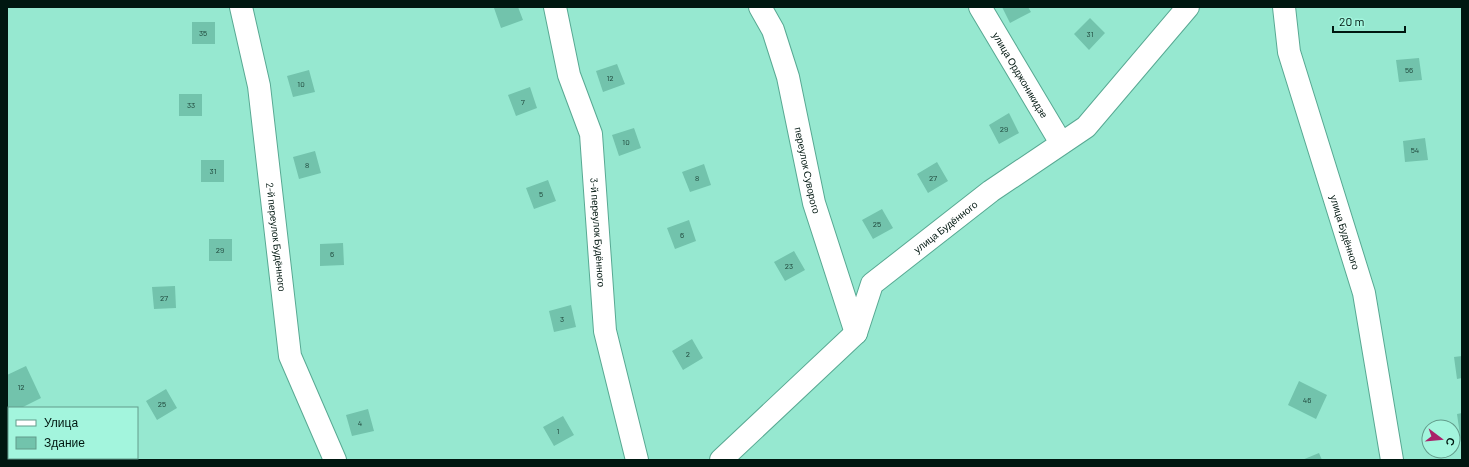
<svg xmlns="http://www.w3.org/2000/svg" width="1469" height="467" font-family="Barlow,sans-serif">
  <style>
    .building { fill: #72c3ac }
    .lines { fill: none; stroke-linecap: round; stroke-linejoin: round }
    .minor-casing { stroke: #58a993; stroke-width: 24 }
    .minor { stroke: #fff; stroke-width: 22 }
    .labels { text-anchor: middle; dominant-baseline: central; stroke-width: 4; stroke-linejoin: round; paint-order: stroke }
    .number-label { font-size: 8px; fill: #1c4237 }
    .street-label { font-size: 10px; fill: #001710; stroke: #a3f5dd }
  </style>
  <rect width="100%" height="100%" fill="#96e8d0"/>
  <!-- building -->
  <path class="building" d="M518,7L523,20L501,28L494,8Z
    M1002,7H1028L1031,12L1010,23Z
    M1090,18L1105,33L1089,50L1074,34Z
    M192,22H215V44H192Z
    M1419,58L1422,80L1399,82L1396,60Z
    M617,64L625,84L603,92L596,71Z
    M309,70L315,92L293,97L287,76Z
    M530,87L537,108L516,116L508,95Z
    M179,94H202V116H179Z
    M1009,113L1019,133L999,144L989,125Z
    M634,128L641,148L619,156L612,135Z
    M1425,138L1428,160L1405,162L1403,141Z
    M315,151L321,173L299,179L293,157Z
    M201,160H224V182H201Z
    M937,162L948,181L928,193L917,174Z
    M704,164L711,185L690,192L682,172Z
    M548,180L556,201L534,209L526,188Z
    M882,209L893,228L873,239L862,220Z
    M689,220L696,241L675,249L667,228Z
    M209,239H232V261H209Z
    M343,243L344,265L320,266V244Z
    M794,251L805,270L785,281L774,262Z
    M175,286L176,308L154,309L152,287Z
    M571,305L576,327L554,332L549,311Z
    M692,339L703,358L683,370L672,351Z
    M1462,356V378L1457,379L1454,357Z
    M26,366L41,398L21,408H9V414L7,415V375Z
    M1299,381L1327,395L1316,419L1288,405Z
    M166,389L177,408L157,420L146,401Z
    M368,409L374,431L352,436L346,415Z
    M1462,413V442H1461L1457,414Z
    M563,416L574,435L554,446L543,427Z
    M1319,453L1322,460H1302Z
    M79,458H95L92,460H80Z"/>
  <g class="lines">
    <defs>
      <g id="minor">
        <path id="s1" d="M241,7L259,86L290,356L335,460"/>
        <path id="s2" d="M555,7L569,75L591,134L605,331L637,460"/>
        <path id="s3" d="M760,7L773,30L788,77L814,203L856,333"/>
        <path id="s4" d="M980,7L1061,143"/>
        <path id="s5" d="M1284,7L1289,52L1364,293L1392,460"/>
        <path id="s6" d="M721,460L856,333L872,284L991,191L1086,127L1188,7"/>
      </g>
    </defs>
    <!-- minor casing -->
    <use href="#minor" class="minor-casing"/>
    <!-- minor -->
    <use href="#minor" class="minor"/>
  </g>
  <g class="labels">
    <!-- number labels -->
    <g class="number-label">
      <text x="203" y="33">35</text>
      <text x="1090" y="34">31</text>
      <text x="1409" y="70">56</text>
      <text x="610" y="78">12</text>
      <text x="301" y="84">10</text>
      <text x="523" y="102">7</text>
      <text x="191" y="105">33</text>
      <text x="1004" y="129">29</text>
      <text x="626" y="142">10</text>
      <text x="1415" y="150">54</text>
      <text x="307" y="165">8</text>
      <text x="213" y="171">31</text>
      <text x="697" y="178">8</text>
      <text x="933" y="178">27</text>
      <text x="541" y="194">5</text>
      <text x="877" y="224">25</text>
      <text x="682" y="235">6</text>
      <text x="220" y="250">29</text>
      <text x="332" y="254">6</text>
      <text x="789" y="266">23</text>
      <text x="164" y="298">27</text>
      <text x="562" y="319">3</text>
      <text x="688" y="354">2</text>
      <text x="21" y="387">12</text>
      <text x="1307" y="400">46</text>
      <text x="162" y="404">25</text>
      <text x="360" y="423">4</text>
      <text x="558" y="431">1</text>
    </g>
    <!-- street labels -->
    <g class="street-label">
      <text stroke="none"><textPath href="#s4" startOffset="79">улица Орджоникидзе</textPath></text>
      <text stroke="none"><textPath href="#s3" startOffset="171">переулок Суворого</textPath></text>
      <text stroke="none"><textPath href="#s6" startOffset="330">улица Будённого</textPath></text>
      <text stroke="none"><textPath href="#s5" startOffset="234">улица Будённого</textPath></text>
      <text stroke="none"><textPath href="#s2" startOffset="231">3-й переулок Будённого</textPath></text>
      <text stroke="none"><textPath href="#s1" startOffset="233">2-й переулок Будённого</textPath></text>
    </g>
  </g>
  <!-- border -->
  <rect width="1469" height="467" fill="none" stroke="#001710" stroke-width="16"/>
  <!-- legend -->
  <rect x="8" y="407" width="130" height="52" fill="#a3f5dd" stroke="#629c8b"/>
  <rect x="16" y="420" width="20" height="6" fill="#ffffff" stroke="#629c8b"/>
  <text x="44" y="427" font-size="12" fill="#001710">Улица</text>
  <rect x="16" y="437" width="20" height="12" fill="#72c3ac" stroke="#629c8b"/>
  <text x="44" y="447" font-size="12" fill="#001710">Здание</text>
  <!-- north arrow -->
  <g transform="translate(1441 439) rotate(106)"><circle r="19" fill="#a3f5dd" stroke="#629c8b"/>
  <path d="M0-3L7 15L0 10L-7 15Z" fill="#a9226a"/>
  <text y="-6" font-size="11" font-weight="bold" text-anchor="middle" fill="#001710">С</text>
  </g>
  <!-- scale -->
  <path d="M1333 26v6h72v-6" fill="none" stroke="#001710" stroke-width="2"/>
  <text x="1339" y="26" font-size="12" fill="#001710" stroke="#a3f5dd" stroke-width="3" paint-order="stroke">20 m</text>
</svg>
